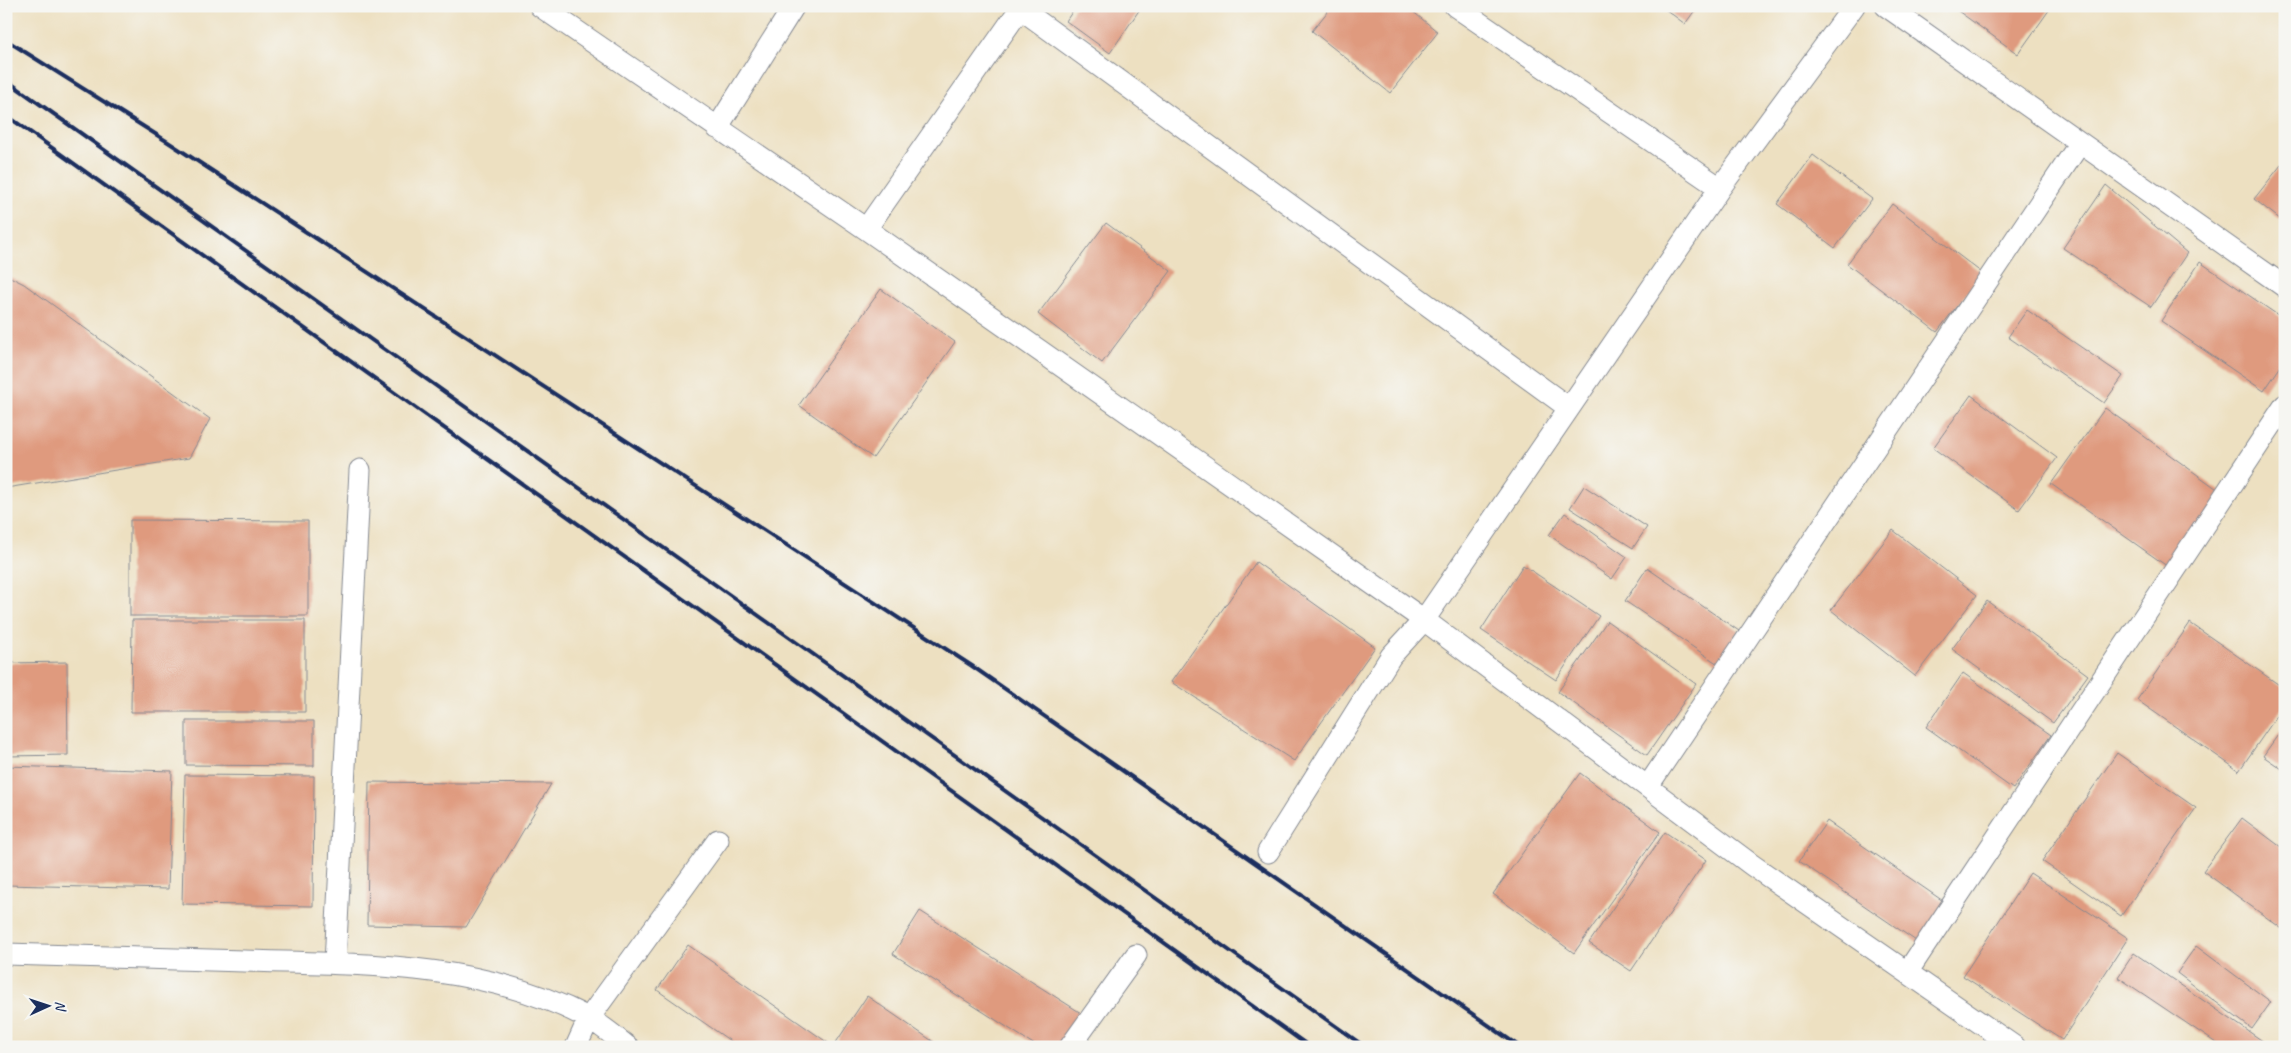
<svg xmlns="http://www.w3.org/2000/svg" width="2291" height="1053" font-family="Caveat,sans-serif">
  <style>
    .building { fill: #df9a7e }
    .lines { fill: none; stroke-linecap: round; stroke-linejoin: round }
    .lane-casing { stroke: #848890; stroke-width: 23 }
    .lane { stroke: #fff; stroke-width: 21 }
    .rail { stroke: #1b2f5e; stroke-width: 4 }
  </style>
  <rect width="100%" height="100%" fill="#f6f6f2"/>
  <filter id="ink" filterUnits="userSpaceOnUse"><feTurbulence type="fractalNoise" baseFrequency=".02" numOctaves="2"/><feDisplacementMap in="SourceGraphic" scale="10" xChannelSelector="R" yChannelSelector="G"/><feConvolveMatrix kernelMatrix="1 2 1 2 8 2 1 2 1" color-interpolation-filters="sRGB"/></filter>
  <filter id="wash" filterUnits="userSpaceOnUse"><feTurbulence type="fractalNoise" baseFrequency=".0096" numOctaves="4" result="noise"/><feDisplacementMap in="SourceGraphic" scale="20" xChannelSelector="R" yChannelSelector="G"/><feGaussianBlur stdDeviation="1.12" result="paint"/><feColorMatrix in="noise" values="0 0 0 0 0 0 0 0 0 0 0 0 0 0 0 0 0 1.4 0 .05"/><feComposite in="paint" operator="in"/></filter>
  <g filter="url(#wash)">
    <rect width="100%" height="100%" fill="#ede0c1"/>
    <g id="blocks">
      <!-- building -->
      <path class="building" d="M1076,6H1142L1110,53L1066,21Z
        M1332,6H1406L1438,32L1390,93L1312,31Z
        M1661,6H1698L1685,24Z
        M1951,6H2052L2018,54Z
        M1813,155L1872,199L1835,248L1777,204Z
        M2285,160V223L2254,199Z
        M2106,185L2187,253L2151,307L2063,248Z
        M1892,204L1982,273L1937,332L1847,264Z
        M1106,223L1171,271L1102,363L1038,314Z
        M2200,262L2285,320V360L2264,391L2161,321Z
        M6,275L24,284L210,419L189,458L6,488Z
        M881,289L955,342L873,458L799,405Z
        M2027,310L2123,376L2104,403L2008,337Z
        M1971,395L2057,458L2019,510L1933,448Z
        M2105,408L2224,494L2171,569L2051,484Z
        M1584,486L1647,527L1633,548L1570,508Z
        M1565,513L1627,557L1612,579L1549,535Z
        M130,520L308,521V616H130Z
        M1893,530L1977,595L1915,676L1831,610Z
        M1256,562L1375,647L1294,761L1171,682Z
        M1523,565L1599,616L1556,680L1481,630Z
        M1647,568L1739,631L1718,664L1625,601Z
        M1987,601L2088,675L2053,723L1952,649Z
        M132,620H305V712H131Z
        M1607,621L1696,684L1647,755L1558,692Z
        M2190,623L2285,689V704L2239,771L2137,700Z
        M67,662L68,755L6,756V663Z
        M1963,673L2051,735L2013,789L1926,727Z
        M186,721H314V766L186,765Z
        M2285,725V771L2263,756Z
        M2117,753L2196,808L2121,916L2042,861Z
        M6,766L172,771L168,889L6,885Z
        M1580,773L1660,832L1574,953L1493,894Z
        M185,775L314,776L313,906L182,904Z
        M369,782L551,784L466,927L367,925Z
        M2242,818L2285,850V931L2203,871Z
        M1827,821L1946,903L1919,943L1799,861Z
        M1665,832L1706,860L1631,971L1589,943Z
        M2030,873L2128,938L2062,1040L1963,976Z
        M920,911L1081,1013L1060,1047H1038L893,954Z
        M688,945L831,1045L829,1047H739L657,990Z
        M2196,946L2271,1002L2252,1029L2177,973Z
        M2134,953L2267,1044L2265,1047H2222L2118,977Z
        M867,996L941,1047H833Z"/>
    </g>
  </g>
  <g filter="url(#ink)">
    <use href="#blocks" fill-opacity="0" stroke="#848890" stroke-width="1"/>
    <g class="lines">
      <defs>
        <path id="lane" d="M540,6L866,229L1424,620L1752,865L2015,1047
          M1455,6L1720,188
          M1886,6L2285,287
          M1021,9L1569,408
          M717,128L794,6
          M866,229L1022,6
          M1648,786L2080,143
          M1268,852L1391,656L1424,620L1720,188L1854,6
          M6,954C86,956 165,958 244,961C360,964 483,962 588,1018C602,1025 615,1037 628,1047
          M335,963L360,470
          M1908,971L2285,405
          M576,1047L589,1018L718,840
          M1070,1047L1136,955"/>
      </defs>
      <!-- lane casing -->
      <use href="#lane" class="lane-casing"/>
      <!-- lane -->
      <use href="#lane" class="lane"/>
      <!-- rail -->
      <path class="rail" d="M6,40L168,142L972,666L1520,1047
        M6,80L1365,1047
        M6,115L1310,1047"/>
    </g>
  </g>
  <!-- margin -->
  <rect width="2291" height="1053" fill="none" stroke="#f6f6f2" stroke-width="25"/>
  <!-- north arrow -->
  <g transform="translate(48 1006) rotate(87)" stroke="#f6f6f2" stroke-width="4" paint-order="stroke">
  <path d="M0-4L9 19L0 12L-9 19Z" fill="#1b2f5e"/>
  <text y="-8" font-size="14" font-weight="bold" text-anchor="middle" fill="#1b2f5e">N</text>
  </g>
</svg>
